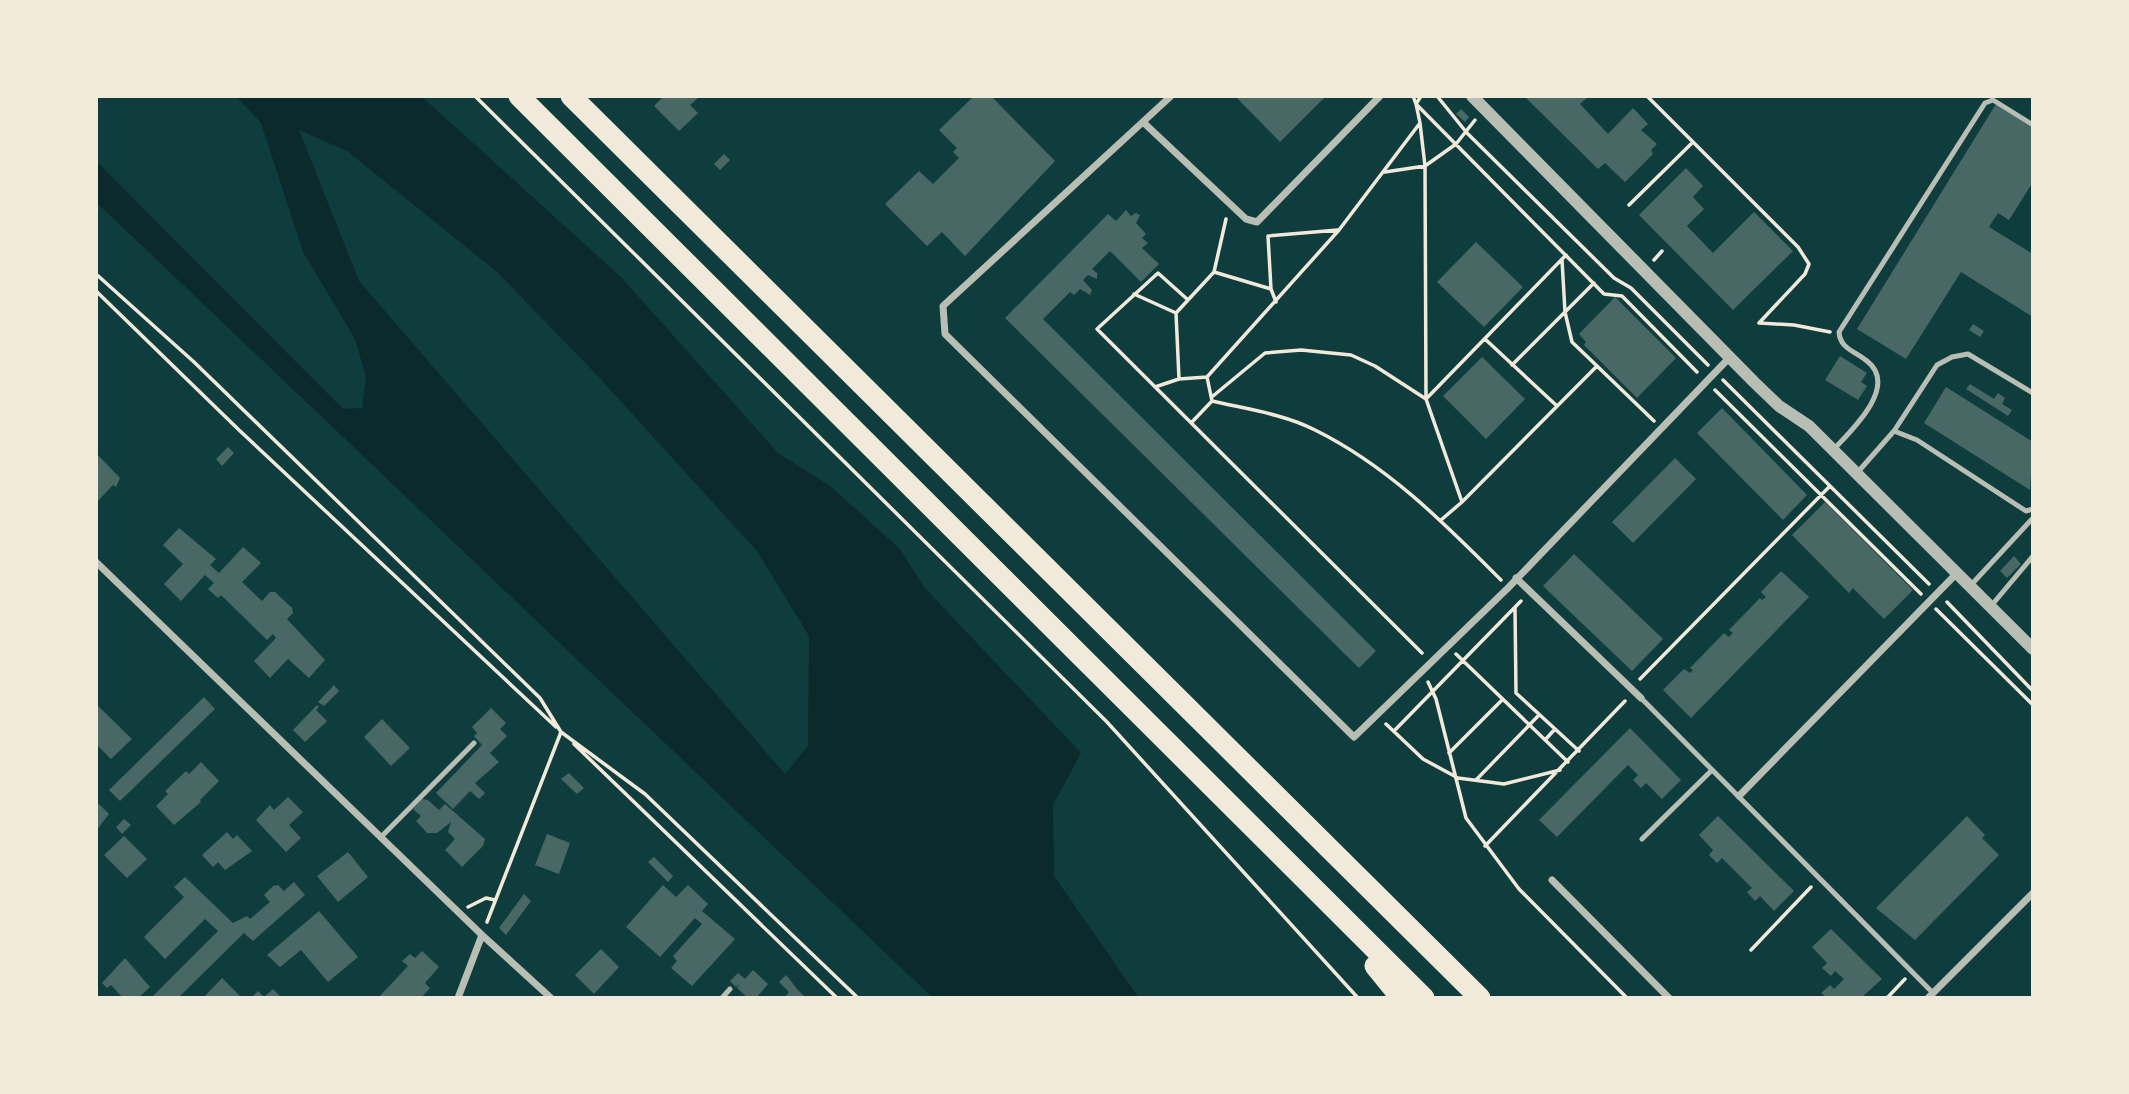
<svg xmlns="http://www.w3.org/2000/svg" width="2129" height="1094" font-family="'Nunito Sans',sans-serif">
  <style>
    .water { fill: #0a2a2b; fill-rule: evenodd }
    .building { fill: #486865 }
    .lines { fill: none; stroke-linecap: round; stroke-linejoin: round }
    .path { stroke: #f1e9da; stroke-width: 3.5 }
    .service { stroke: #b8beb3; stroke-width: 5 }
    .minor { stroke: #b8beb3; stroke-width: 7 }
    .tertiary { stroke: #b8beb3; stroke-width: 12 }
    .motorway { stroke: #f1e9da; stroke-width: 21 }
  </style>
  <rect width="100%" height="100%" fill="#0f3d3e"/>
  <!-- water -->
  <path class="water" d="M236,96H421L621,277L778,453L830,486L900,549L924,587L1081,753L1053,805L1054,876L1139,998H933L96,202V161L343,409L362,408L366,377L355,339L303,252L261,123ZM299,130L347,151L496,271L596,374L757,551L809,636L808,746L785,774L359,281Z"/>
  <!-- building -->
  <path class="building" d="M664,96L698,98L690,105L698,113L679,131L654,106Z
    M974,96H991L1055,161L965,256L942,232L927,246L885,204L919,171L933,184L959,158L953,152L957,148L939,130Z
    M1235,96H1326L1280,142Z
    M1524,96H1589L1580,104L1608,134L1633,108L1648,124L1641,130L1657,144L1651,150L1653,154L1625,182L1605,163L1598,169Z
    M1996,104L2033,128V182L2009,220L1998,213L1989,227L2033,254V317L1961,272L1906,359L1857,329Z
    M1461,109L1469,117L1465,122L1456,114Z
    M724,154L730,160L720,170L714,164Z
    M1686,168L1703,186L1693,197L1704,209L1687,226L1713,253L1754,212L1793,251L1733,310L1639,215Z
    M1126,210L1131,216L1136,213L1140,215L1136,223L1146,234L1142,238L1148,243L1142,248L1159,264L1141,282L1110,251L1092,269L1097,273V279L1088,275L1083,280L1092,290L1090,295L1080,289L1074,295L1070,292L1043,319L1376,651L1359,668L1005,318L1108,214L1116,221Z
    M1476,242L1523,287L1484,327L1437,282Z
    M1615,297L1676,358L1637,398L1584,345L1586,342L1579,334Z
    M1973,324L1984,331L1980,337L1969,330Z
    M1840,356L1867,373L1861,382L1867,386L1858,400L1825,380Z
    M1482,357L1525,399L1486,439L1443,396Z
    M1970,384L1994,399L1998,393L2005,398L2002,404L2012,410L2008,416L1966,389Z
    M1946,387L2033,442L2030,490L1924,423Z
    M1722,408L1807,495L1783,520L1697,433Z
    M228,447L234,453L222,466L216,459Z
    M96,453L120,478L116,487L113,485L96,503Z
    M1675,458L1696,479L1633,543L1612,522Z
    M1825,502L1913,590L1884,619L1853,588L1849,593L1792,535Z
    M179,528L216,559L210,565L219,573L243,547L261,563L242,582L262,601L270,592H275L292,608L293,613L287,619L325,660L309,678L288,659L270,678L254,661L276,638L273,634L267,640L221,595L218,598L208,589L214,583L205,575L181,601L164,584L183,564L163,545Z
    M1574,554L1663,639L1632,671L1543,586Z
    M2014,556L2021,564L2007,578L2000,571Z
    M1781,571L1809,597L1691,718L1663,690L1684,669L1690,673L1693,670L1690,668L1724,633L1729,637L1733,633L1729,630L1760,598L1762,600L1766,597L1761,592Z
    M334,685L339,691L324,706L318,702Z
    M204,697L215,709L120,801L109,790Z
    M96,704L132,739L111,759L96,744Z
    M317,705L319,707L316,710L327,721L305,742L293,730Z
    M491,708L506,723L500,729L507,736L490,753L499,762L475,783L485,793L479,799L470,791L453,809L436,793L482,745L474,736L477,733L472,727Z
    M382,719L410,748L391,766L364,737Z
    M1630,728L1681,780L1662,799L1646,783L1641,788L1633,780L1638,775L1628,765L1557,837L1539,820Z
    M201,762L219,781L200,800L201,802L174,825L156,806L168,794L165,791L186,771L189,774Z
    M569,773L584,788L577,794L561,779Z
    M288,797L303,812L289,825L301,838L286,852L256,820L270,805L274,810Z
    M422,799L428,800L439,810L445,804L485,839L483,846L462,867L445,850L455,839L448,832L451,822L437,833H427L416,821L421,816L413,809Z
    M99,804L109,814L96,831V806Z
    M1718,816L1794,891L1774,911L1760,896L1755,901L1747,892L1752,888L1722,858L1717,863L1709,855L1713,850L1699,835Z
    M1967,816L1985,835L1982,838L1999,855L1915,940L1876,908Z
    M124,819L131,825L122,834L116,827Z
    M227,832L233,839L237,835L252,851L225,870L218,862L213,867L202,855Z
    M547,834L570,843L559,874L535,865Z
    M124,836L147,859L127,878L104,855Z
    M348,852L368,877L338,902L317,876Z
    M654,857L673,876L668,882L648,862Z
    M185,877L233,923L247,916L250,919L270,902L264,895L273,886L278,885L284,891L294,882L305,895L253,941L244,933L178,998H151L218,931L205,919L165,959L144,937L184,897L174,887Z
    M663,885L676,897L688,885L708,904L702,911L735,939L692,986L671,968L677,961L673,956L702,924L695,918L660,957L626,927Z
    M524,894L531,901L506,935L499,928Z
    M319,911L358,957L328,982L301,950L280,967L267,955Z
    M1831,929L1882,979L1861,998H1827L1821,993L1830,985L1834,989L1844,979L1835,971L1831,976L1822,968L1827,963L1812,947Z
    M601,949L619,967L594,994L575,975Z
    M422,951L439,967L425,983L430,988L421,998H378L408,966L402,961L410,954L415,958Z
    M125,958L150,987L138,998H123L111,985L107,988L102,983Z
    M753,970L768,984L756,998H748L737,988L739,984L736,987L730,981L738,973L745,979Z
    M786,975L798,990L806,998H784L789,992L779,982Z
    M222,978L242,998H203Z
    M273,989L282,998H251L258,991L264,997Z"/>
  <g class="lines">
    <!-- path -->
    <path class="path" d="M475,96L1107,722L1358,998
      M1413,96L1416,104L1604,294L1622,296L1697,372
      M1437,96L1467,133L1614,278L1631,288L1708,365
      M1647,96L1798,247L1809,264L1805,274L1759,323
      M1420,123L1416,104L1421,96
      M1385,172L1425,166L1456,144L1475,120
      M1629,205L1692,143
      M1562,260L1565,312L1572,342L1597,366
      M1654,260L1662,251
      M1214,272L1271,289
      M96,274L194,362L540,698L561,732L645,794L858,998
      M96,291L239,430L556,727
      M1134,294L1176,313
      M1187,299L1158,273L1097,329L1422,653
      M1276,302L1271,289L1268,236L1338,230
      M1759,323L1794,325L1830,332
      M1485,339L1557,406
      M1512,365L1594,283
      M1207,377L1179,379L1176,313L1214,272L1226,219
      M1723,380L1929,584
      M1155,387L1179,379
      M1715,390L1921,594
      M1213,396L1265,353L1301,350L1351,355L1375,366L1426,399L1566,255
      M1192,422L1212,401
      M1462,502L1426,399L1425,166L1420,123L1339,230L1207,377L1212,401C1246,409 1284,414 1315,430C1388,466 1444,523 1501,580
      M1441,520L1462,502L1597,366L1654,421
      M1947,602L2033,691
      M1515,608L1516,693L1579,751
      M1936,609L2033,705
      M1456,654L1568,762
      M1640,679L1830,486
      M1428,682L1436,699L1466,818L1519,889L1627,998
      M1386,724L1423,759L1458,778L1504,784L1560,770
      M1394,731L1521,601
      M1545,740L1555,729
      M574,744L837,998
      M1449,753L1502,700
      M1476,780L1539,715
      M1485,846L1625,701
      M468,907L486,898L495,900
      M487,922L561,732
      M1751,950L1811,887
      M1887,998L1905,979"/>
    <!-- service -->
    <path class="service" d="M1894,431L1917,440L2026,511L2033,509
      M1833,450C1852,430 1899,386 1867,361C1855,351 1840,349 1839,332L1985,103L1993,100L2033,125
      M1857,473L1894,431L1937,365L1952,357L1968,354L2033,393
      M1971,585L2033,518
      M1991,606L2033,556
      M1641,698L1933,993
      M382,836L474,743
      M1642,839L1712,770
      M722,998L730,989"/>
    <!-- minor -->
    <path class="minor" d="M1171,96L943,306L945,334L1354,737L1508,588L1730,357
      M1143,122L1246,219L1257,222L1380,96
      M96,562L482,935L551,998
      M1516,578L1641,698
      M1739,796L1958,572
      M1552,880L1669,998
      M458,998L482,935
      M1928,998L2033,893"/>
    <!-- tertiary -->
    <path class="tertiary" d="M1472,96L1754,382L1779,406L1809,426L2033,649"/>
    <!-- motorway -->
    <path class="motorway" d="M519,96L1424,998
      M571,96L1480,998
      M1375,966L1401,998"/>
  </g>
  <!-- border -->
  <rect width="2129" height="1094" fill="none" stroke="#f1e9da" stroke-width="196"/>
</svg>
